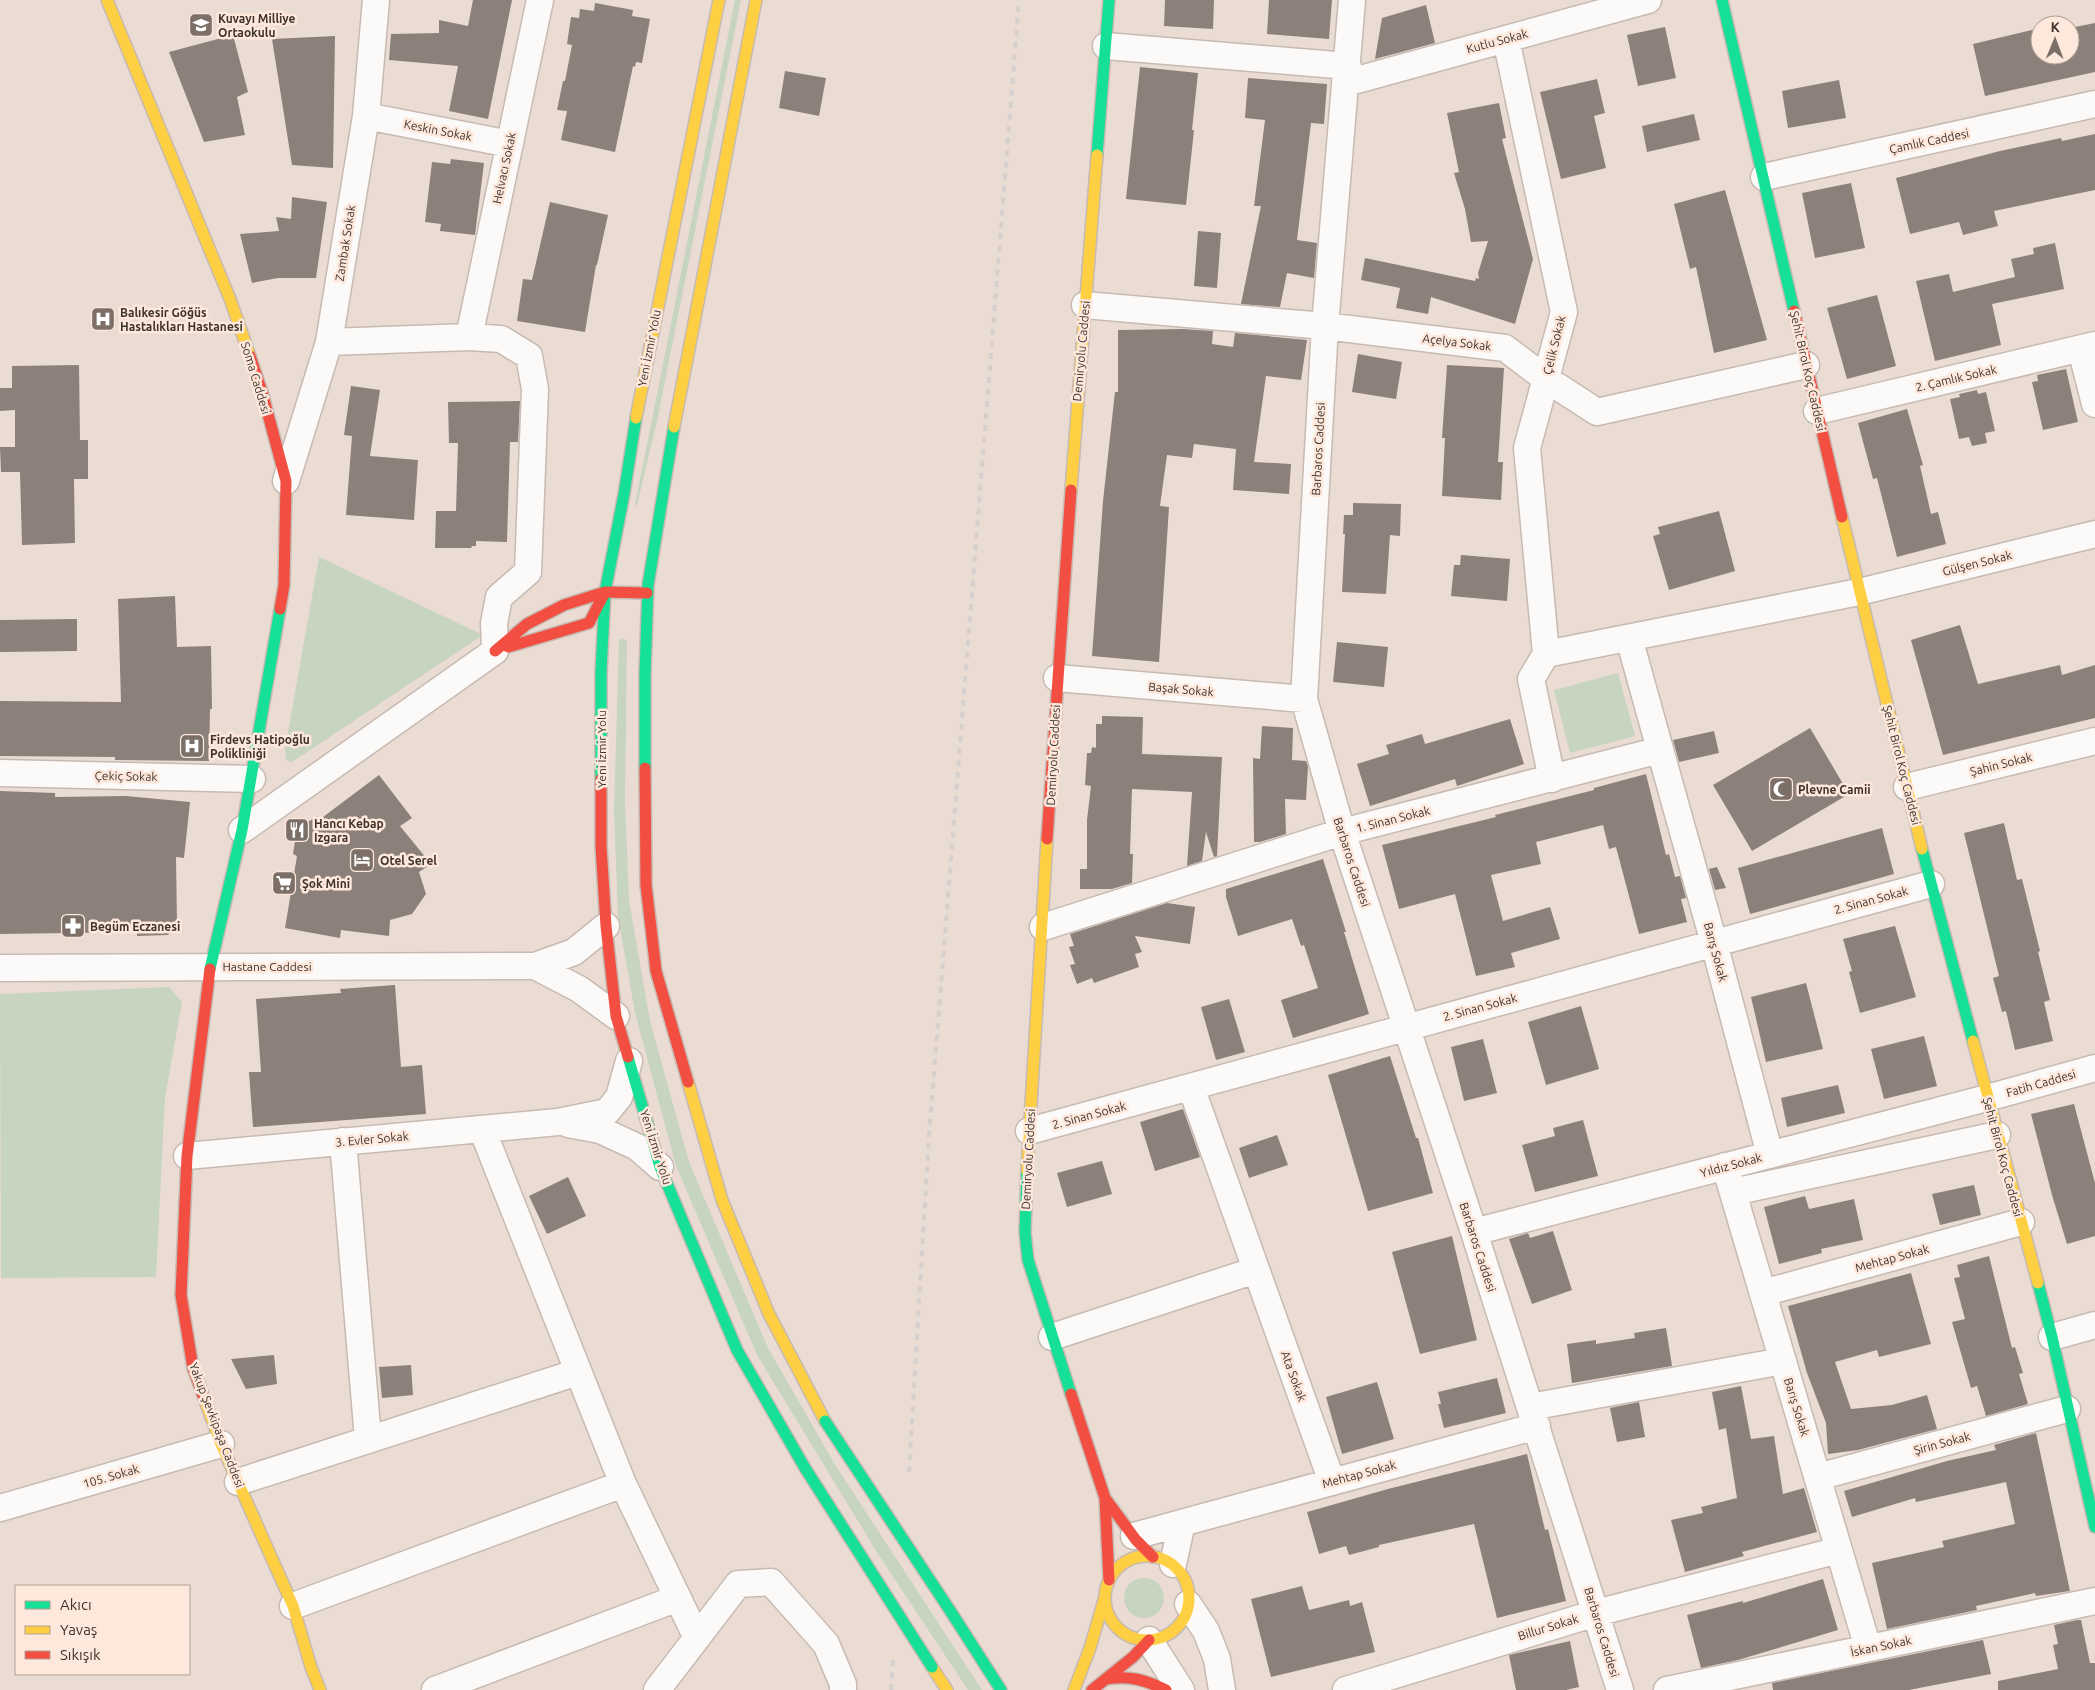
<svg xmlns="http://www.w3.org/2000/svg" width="2095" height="1690" font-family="Ubuntu,sans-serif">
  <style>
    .green { fill: #c7d4bf }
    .building { fill: #8b817a }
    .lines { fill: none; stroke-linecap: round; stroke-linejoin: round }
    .street-casing { stroke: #c6bab3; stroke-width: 29 }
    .fast-casing { stroke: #c6bab3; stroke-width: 14 }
    .slow-casing { stroke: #c6bab3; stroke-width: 14 }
    .jam-casing { stroke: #c6bab3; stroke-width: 14 }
    .street { stroke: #fcfaf8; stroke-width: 26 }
    .fast { stroke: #16e098; stroke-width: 11 }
    .slow { stroke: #ffcf43; stroke-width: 11 }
    .jam { stroke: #f24e42; stroke-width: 11 }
    .rail { stroke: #d5d0ce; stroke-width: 4; stroke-dasharray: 6 6; stroke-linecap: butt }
    .fast-bridge-casing { stroke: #c6bab3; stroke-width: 14; stroke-linecap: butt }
    .fast-bridge { stroke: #16e098; stroke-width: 11 }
    .labels { text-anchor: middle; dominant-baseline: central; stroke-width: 5; stroke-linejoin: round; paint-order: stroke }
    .poi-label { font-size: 12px; font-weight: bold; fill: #3e342d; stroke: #fee8db; text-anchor: start }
    .street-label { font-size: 12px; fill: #3e342d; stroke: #fee8db }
  </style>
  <rect width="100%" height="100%" fill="#ebdcd3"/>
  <!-- green -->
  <path class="green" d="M735,0H741L658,417L637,505H635Z
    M319,557L483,635L292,762L286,760L285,749Z
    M622,638L627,641L625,803L629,900L650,1021L689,1162L768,1348L834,1463L982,1690H968L878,1554L757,1355L676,1166L635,1013L618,916L614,810L619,641Z
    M1618,673L1635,736L1570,753L1554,690Z
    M169,987L182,1002L165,1098L156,1277L1,1278L0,994Z
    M1124 1598a20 20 0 1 1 40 0a20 20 0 1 1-40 0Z"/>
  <!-- building -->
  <path class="building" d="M473,0H512L488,119L449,111L458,66L389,60L391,34L439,33V20L468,26Z
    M1165,0H1214L1213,29L1164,26Z
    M1269,0H1332L1329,39L1267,34Z
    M595,3L633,10L632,16L650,19L642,63L636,62L635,67L633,66L615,152L561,140L567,111L557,110L563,81H565L572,45L567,44L571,17L579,18L580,9L594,11Z
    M1426,5L1435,43L1375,59L1382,18Z
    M2095,23V72L1985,96L1973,44L2040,28V55H2070V28Z
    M1665,27L1676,78L1638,86L1627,35Z
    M233,35L248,92L237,97L245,135L204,142L169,52Z
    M335,36L333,168L292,165L272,39Z
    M1140,67L1198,73L1192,130H1194L1186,205L1126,199Z
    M785,71L826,78L819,116L779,108Z
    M1248,78L1327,84L1324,124L1311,123L1297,240L1317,243L1314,278L1287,273L1280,307L1241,304L1261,206H1254L1265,120L1245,118Z
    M1597,79L1605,113L1594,116L1606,168L1561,179L1540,92Z
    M1839,80L1846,118L1788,128L1782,91Z
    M1499,103L1506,138L1502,139L1533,259L1515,324L1431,297L1428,314L1396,308L1400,288L1361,280L1365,258L1475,281L1476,278L1479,279L1478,273L1488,241L1471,242L1465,209L1454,173L1459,172L1447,113Z
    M1694,114L1700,140L1647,152L1642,126Z
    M2095,134V190L1994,211L1998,226L1963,235L1959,222L1910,234L1896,178L2000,151L2061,138L2062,141Z
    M451,159L484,163L475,235L440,231L441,224L425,222L432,162L450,164Z
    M1851,183L1865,248L1815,258L1802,193Z
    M1725,190L1767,340L1714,353L1696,267L1690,269L1674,204Z
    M292,197L327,202L316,278H278L252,283L240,234L279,231L276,217L291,219Z
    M550,202L608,215L597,265H596L585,332L517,321L523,279L532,280Z
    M1198,231L1221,233L1217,288L1194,286Z
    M2055,243L2064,289L1992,304L2001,345L1935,361L1916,281L1949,274L1953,292L2015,277L2011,259L2034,254L2033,248Z
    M1877,295L1896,366L1847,379L1827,308Z
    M1183,329L1213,331L1212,344L1233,347L1235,333L1307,340L1301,380L1266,376L1254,462L1291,464L1289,494L1233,490L1236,449L1194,444L1192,458L1167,455L1160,506L1169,507L1159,662L1092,656L1103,501L1115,392H1118V330Z
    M1358,354L1402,362L1396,399L1352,392Z
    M79,365L80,440H88V479H74L75,543L22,545L20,472H1L0,447H15V410L0,411V388H12V366Z
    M1447,365L1504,368L1498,462H1503L1501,500L1442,496L1445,438H1442Z
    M2066,369L2078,422L2043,430L2032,382L2038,381L2037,375Z
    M351,386L380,390L370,456L418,460L414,520L346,515L352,436L344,435Z
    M1977,390L1978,394L1986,392L1995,431L1985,433L1987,443L1972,446L1969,437L1959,439L1950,399L1960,397L1959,394Z
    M520,401L518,442H510L507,542L476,541V546H472L471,548H435L436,511H456L458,443H449L448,402Z
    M1907,409L1923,465L1920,466L1931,514L1938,512L1946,544L1897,557L1877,478L1873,479L1858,423Z
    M1353,503L1401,504L1400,536L1390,535L1386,594L1342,592L1345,534H1343L1344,515H1353Z
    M1719,511L1735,571L1669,590L1653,536L1660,534L1658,527Z
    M1461,555L1510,559L1507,601L1451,596L1454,565H1460Z
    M175,596L177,647L211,646L212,709H210L209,761L115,760V757L0,756V701L121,702L118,599Z
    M77,619V651L0,652V620Z
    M1960,625L1978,684L2060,665L2062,675L2095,665V718L1943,755L1911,640Z
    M1337,642L1388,647L1384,687L1333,682Z
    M1102,716L1143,717L1142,754L1222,757L1217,856L1214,857L1206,832L1202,861L1187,866L1192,792L1132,789L1130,854H1133L1132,883L1112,889H1080V869H1087V820L1091,786L1085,785L1087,753H1091L1092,747L1096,748V724H1102Z
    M1510,719L1524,764L1457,786L1455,779L1370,806L1357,764L1389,754L1386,745L1422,734L1425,744Z
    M1262,726L1293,728L1292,760L1306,761L1308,766L1306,800L1285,799L1286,834L1260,842H1254L1253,758L1260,759Z
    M1810,728L1849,794L1752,851L1713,785Z
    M1714,731L1719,753L1679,762L1673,740Z
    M1646,774L1666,855L1669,854L1675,877L1680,876L1686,898L1681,899L1687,922L1639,934L1616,847L1609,849L1603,825L1536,842L1541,864L1491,875L1503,921L1550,907L1560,939L1511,953L1515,967L1476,976L1455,894L1399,909L1382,845L1496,817L1495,815L1594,790V788Z
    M379,775L412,818L400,826L431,864L419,872L426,894L412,914L390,920L389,936L341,930L340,938L285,928L297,856L293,854L295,841L308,822L317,816L319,820Z
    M0,791L55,793V797L126,796L190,802L184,858L176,857L177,924L168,935L137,936V932L0,934Z
    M2004,823L2017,880L2022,879L2040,951L2038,952L2050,1000L2044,1002L2053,1041L2015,1050L2006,1011L2002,1012L1993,978L1999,976L1964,833Z
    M1882,828L1894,874L1750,914L1738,868Z
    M1323,859L1346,932H1344L1369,1014L1293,1038L1281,1000L1318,988L1304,945L1301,946L1292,919L1238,936L1226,897V889Z
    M1717,867L1726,888L1715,890L1709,869Z
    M1167,903L1195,907L1190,944L1135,936L1142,952L1135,954L1139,967L1094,983L1092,978L1077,984L1070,965L1075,964L1069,947L1074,946L1070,934Z
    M1895,926L1916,997L1860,1013L1849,972L1852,971L1843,939Z
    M1806,983L1823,1049L1766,1062L1751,997Z
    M395,985L401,1067L422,1065L426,1114L253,1127L249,1072H261L256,999L341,993L340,989Z
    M1229,999L1245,1052L1216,1060L1201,1007Z
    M1581,1006L1599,1069L1546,1085L1528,1022Z
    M1924,1036L1937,1086L1884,1099L1871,1049Z
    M1483,1039L1497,1093L1464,1101L1451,1047Z
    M1390,1056L1416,1138H1418L1433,1193L1368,1211L1328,1075Z
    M1838,1085L1845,1113L1787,1127L1781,1098Z
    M2074,1104L2095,1183V1236L2067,1244L2052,1195L2031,1114Z
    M1183,1109L1200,1157L1155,1171L1140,1122Z
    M1583,1120L1598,1176L1535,1192L1522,1145L1555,1136L1553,1128Z
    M1277,1135L1288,1165L1249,1178L1239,1148Z
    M1102,1161L1112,1194L1067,1207L1057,1173Z
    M568,1177L586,1216L547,1234L529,1196Z
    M1974,1185L1981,1215L1940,1225L1932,1194Z
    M1805,1196L1809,1209L1854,1199L1863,1240L1821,1249L1822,1253L1779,1264L1764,1207Z
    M1553,1231L1572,1290L1532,1304L1509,1239L1528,1233L1530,1238Z
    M1452,1236L1477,1340L1420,1354L1392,1252Z
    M1989,1256L2012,1348L2015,1347L2023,1373L2019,1374L2028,1404L1986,1416L1977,1386L1971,1388L1952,1322L1965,1319L1954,1278L1960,1277L1957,1265Z
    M1911,1273L1931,1344L1879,1357L1877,1350L1835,1362L1851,1409L1892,1405L1927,1395L1937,1429L1858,1450L1828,1454L1826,1423L1807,1373L1788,1306Z
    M1666,1328L1672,1366L1572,1383L1567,1344L1596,1340V1344L1635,1338L1634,1333Z
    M274,1355L277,1384L246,1389L231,1359Z
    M411,1365L413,1395L382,1398L379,1367Z
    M1497,1378L1506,1413L1444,1428L1438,1404H1441L1438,1392Z
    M1377,1382L1394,1439L1342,1454L1326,1397Z
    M1741,1386L1751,1439L1774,1436L1783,1494L1804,1488L1817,1532L1742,1552L1744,1556L1685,1572L1671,1520L1703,1513L1701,1507L1737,1498L1726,1428L1719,1430L1712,1392Z
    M1639,1402L1645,1437L1617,1442L1610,1408Z
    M2036,1433L2070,1591L2036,1596L2035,1593L1976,1606L1977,1610L1887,1629L1872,1563L1944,1547L1942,1541L2015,1524L2006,1482L1916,1502L1915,1498L1852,1517L1844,1491L1947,1461L1996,1450L1994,1445Z
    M1527,1454L1545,1530L1548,1529L1566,1601L1497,1618L1474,1524L1379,1545V1547L1349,1555L1346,1546L1319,1554L1307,1512L1388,1489Z
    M1823,1579L1838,1630L1738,1660L1701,1668L1687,1615L1743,1601V1603Z
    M1302,1586L1309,1610L1349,1600L1350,1606L1362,1602L1375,1652L1271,1677L1251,1599Z
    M2077,1620H2081L2090,1663H2095V1690H1998V1681L2058,1669L2053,1645L2058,1644L2054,1625Z
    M1983,1640L1991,1674L1909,1690H1773L1772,1683Z
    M1570,1641L1579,1687L1566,1690H1516L1509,1655Z"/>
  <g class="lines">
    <defs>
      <path id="street" d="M1352,0L1325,326L1304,699L1342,832L1474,1232L1620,1690
        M1506,39L1564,312L1527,448L1546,654
        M1106,46L1348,66
        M1346,83L1648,0
        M366,116L510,144
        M1764,177L2095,104
        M1085,305L1325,326L1505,348L1546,379L1597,412L1806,365
        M469,337L540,0
        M2081,349L2095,404
        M1817,411L2095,345
        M286,481L329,342L366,116L376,0
        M1629,638L1714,943L1770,1155
        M1057,678L1304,699
        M0,773L252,779
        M1552,779L1531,679L1546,654L1859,592L2095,534
        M1907,787L2095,741
        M242,830L495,651L494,623L499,597L528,572L535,389L529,356L501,339L469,337L329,342
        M1043,927L1342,832L1660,750
        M535,966L579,989L616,1016
        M0,968L535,966L574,952L606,926
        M1191,1087L1332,1482
        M568,1124L600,1130L637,1147L660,1167
        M482,1129L623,1484L697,1638
        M1029,1131L1931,884
        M343,1141L368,1439
        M187,1156L558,1122L607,1112L619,1097L629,1061
        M1725,1166L1868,1648
        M1733,1192L1997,1135
        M1474,1232L1987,1098L2095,1068
        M1763,1293L2021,1222
        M1052,1337L1256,1270
        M2052,1337L2095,1325
        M1530,1407L1783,1361
        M1818,1477L2067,1409
        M238,1482L578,1372
        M0,1508L221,1444
        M1134,1536L1537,1426
        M1173,1564L1182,1523
        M1188,1604L1206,1631L1217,1659L1222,1690
        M293,1606L623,1484
        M1149,1640L1181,1690
        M435,1690L678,1598
        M657,1690L738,1584L771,1582L826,1644L843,1684V1690
        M1346,1690L1596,1613L1839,1550
        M1667,1690L2095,1601"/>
      <path id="fast" d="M1722,0L1794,311
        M1097,155L1109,0
        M645,768V673L648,585L674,427
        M601,779V672L605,592L624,494L636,418
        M1922,849L1973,1041
        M210,969L242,830L280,609
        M628,1057L660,1167L737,1350L805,1468
        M1027,1171L1025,1232L1028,1260L1071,1394
        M2038,1283L2052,1337L2095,1527
        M951,1612L1001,1690"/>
      <path id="slow" d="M107,0L230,299L250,356
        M636,418L719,0
        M674,427L756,0
        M1071,490L1097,155
        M1842,517L1922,849
        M1973,1041L2038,1283
        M688,1082L722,1200L769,1314L825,1421
        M1027,1171L1047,839
        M204,1398L221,1444L293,1606L311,1667L320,1690
        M1105 1598a42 42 0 1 1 84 0a42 42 0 1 1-84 0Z
        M932,1667L947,1690
        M1074,1690L1090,1648L1104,1600"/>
      <path id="jam" d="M1794,311L1842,517
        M250,356L262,392L286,481L284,585L280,609
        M508,647L589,623L604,594
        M495,651L527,624L564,605L605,592L647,593
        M645,768L646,885L656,971L688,1082
        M601,779V846L606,926L616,1016L628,1057
        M1047,839L1071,490
        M1071,1394L1105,1498L1109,1580
        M204,1398L193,1368L181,1295L187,1156L210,969
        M1105,1498L1136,1540L1153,1557
        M1106,1679C1129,1675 1145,1680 1166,1690
        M1092,1690L1133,1657L1149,1640"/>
    </defs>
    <!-- street casing -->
    <use href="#street" class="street-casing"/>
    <!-- fast casing -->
    <use href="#fast" class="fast-casing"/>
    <!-- slow casing -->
    <use href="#slow" class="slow-casing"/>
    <!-- jam casing -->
    <use href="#jam" class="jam-casing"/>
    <!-- street -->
    <use href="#street" class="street"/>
    <!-- fast -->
    <use href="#fast" class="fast"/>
    <!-- slow -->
    <use href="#slow" class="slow"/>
    <!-- jam -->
    <use href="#jam" class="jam"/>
    <!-- rail -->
    <path class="rail" d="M909,1472L929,1136L1019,0
      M891,1690L893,1660"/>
    <defs>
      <path id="fast-bridge" d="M825,1421L951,1612
        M805,1468L932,1667"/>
    </defs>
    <!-- fast-bridge casing -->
    <use href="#fast-bridge" class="fast-bridge-casing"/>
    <!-- fast-bridge -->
    <use href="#fast-bridge" class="fast-bridge"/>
  </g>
  <!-- icons -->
  <defs>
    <symbol id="school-square" viewBox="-11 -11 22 22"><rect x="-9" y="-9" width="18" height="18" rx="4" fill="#7b6f67" stroke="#fee8db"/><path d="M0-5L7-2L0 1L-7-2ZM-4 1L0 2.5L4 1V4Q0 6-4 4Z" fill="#fff"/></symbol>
    <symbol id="hospital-square" viewBox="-11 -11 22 22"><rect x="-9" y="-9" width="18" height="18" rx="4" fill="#7b6f67" stroke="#fee8db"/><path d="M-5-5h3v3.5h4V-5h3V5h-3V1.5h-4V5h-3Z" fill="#fff"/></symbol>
    <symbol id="mosque-square" viewBox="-11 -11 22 22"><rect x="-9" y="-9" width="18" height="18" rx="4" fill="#7b6f67" stroke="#fee8db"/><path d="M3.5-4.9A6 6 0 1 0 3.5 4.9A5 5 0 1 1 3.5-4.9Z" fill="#fff"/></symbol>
    <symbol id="restaurant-square" viewBox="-11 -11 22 22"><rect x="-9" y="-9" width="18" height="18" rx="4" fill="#7b6f67" stroke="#fee8db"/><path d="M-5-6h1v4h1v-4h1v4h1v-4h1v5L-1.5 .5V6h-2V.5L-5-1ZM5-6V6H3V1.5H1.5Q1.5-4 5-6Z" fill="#fff"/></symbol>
    <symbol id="hotel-square" viewBox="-11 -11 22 22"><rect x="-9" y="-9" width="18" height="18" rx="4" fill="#7b6f67" stroke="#fee8db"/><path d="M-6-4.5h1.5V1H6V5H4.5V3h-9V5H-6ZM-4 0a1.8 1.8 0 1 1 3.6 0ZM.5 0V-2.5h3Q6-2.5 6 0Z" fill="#fff"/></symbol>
    <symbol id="supermarket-square" viewBox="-11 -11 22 22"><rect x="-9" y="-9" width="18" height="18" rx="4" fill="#7b6f67" stroke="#fee8db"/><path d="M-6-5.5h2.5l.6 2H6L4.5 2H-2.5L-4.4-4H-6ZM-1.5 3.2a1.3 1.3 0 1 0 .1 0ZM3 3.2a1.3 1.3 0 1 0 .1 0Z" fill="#fff"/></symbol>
    <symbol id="pharmacy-square" viewBox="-11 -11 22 22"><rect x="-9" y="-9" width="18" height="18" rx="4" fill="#7b6f67" stroke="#fee8db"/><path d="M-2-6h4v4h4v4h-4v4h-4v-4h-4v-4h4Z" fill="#fff"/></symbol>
  </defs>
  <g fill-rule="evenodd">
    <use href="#school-square" x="187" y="11" width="28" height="28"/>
    <use href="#hospital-square" x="89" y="305" width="28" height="28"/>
    <use href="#hospital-square" x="178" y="732" width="28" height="28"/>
    <use href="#mosque-square" x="1767" y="775" width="28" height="28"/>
    <use href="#restaurant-square" x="283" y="816" width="28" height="28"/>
    <use href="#hotel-square" x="348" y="846" width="28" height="28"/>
    <use href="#supermarket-square" x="270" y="869" width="28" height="28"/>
    <use href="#pharmacy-square" x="59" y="912" width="28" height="28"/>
  </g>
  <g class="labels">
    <!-- poi labels -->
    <g class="poi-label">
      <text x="218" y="18">Kuvayı Milliye<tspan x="218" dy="14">Ortaokulu</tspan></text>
      <text x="120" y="312">Balıkesir Göğüs<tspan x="120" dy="14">Hastalıkları Hastanesi</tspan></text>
      <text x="210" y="739">Firdevs Hatipoğlu<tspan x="210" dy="14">Polikliniği</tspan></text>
      <text x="1798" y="789">Plevne Camii</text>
      <text x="314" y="823">Hancı Kebap<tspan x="314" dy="14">Izgara</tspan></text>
      <text x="380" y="860">Otel Serel</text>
      <text x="302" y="883">Şok Mini</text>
      <text x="90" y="926">Begüm Eczanesi</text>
    </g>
    <!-- street labels -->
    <g class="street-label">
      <text transform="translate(1497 41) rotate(-15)">Kutlu Sokak</text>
      <text transform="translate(438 130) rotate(11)">Keskin Sokak</text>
      <text transform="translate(1929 141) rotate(-12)">Çamlık Caddesi</text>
      <text transform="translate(504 168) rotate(-78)">Helvacı Sokak</text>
      <text transform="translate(345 243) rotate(-81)">Zambak Sokak</text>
      <text transform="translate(1457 342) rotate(7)">Açelya Sokak</text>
      <text transform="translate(1554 345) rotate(-76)">Çelik Sokak</text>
      <text transform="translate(649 348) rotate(-79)">Yeni İzmir Yolu</text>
      <text transform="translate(1081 351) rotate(-85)">Demiryolu Caddesi</text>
      <text transform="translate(1808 371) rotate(77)">Şehit Birol Koç Caddesi</text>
      <text transform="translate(256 378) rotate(73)">Soma Caddesi</text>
      <text transform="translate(1956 378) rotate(-13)">2. Çamlık Sokak</text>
      <text transform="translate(1318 449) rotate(-87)">Barbaros Caddesi</text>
      <text transform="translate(1977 563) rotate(-14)">Gülşen Sokak</text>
      <text transform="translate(1181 689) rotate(5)">Başak Sokak</text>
      <text transform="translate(601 749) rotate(-90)">Yeni İzmir Yolu</text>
      <text transform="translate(1053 755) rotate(-87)">Demiryolu Caddesi</text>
      <text transform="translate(2001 764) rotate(-14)">Şahin Sokak</text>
      <text transform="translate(1902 765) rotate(76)">Şehit Birol Koç Caddesi</text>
      <text transform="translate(126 776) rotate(1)">Çekiç Sokak</text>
      <text transform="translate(1393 819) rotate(-14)">1. Sinan Sokak</text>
      <text transform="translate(1352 862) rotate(72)">Barbaros Caddesi</text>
      <text transform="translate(1871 900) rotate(-15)">2. Sinan Sokak</text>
      <text transform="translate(1716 952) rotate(75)">Barış Sokak</text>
      <text x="267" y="966">Hastane Caddesi</text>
      <text transform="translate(1480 1007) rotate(-15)">2. Sinan Sokak</text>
      <text transform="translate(2041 1083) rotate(-16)">Fatih Caddesi</text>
      <text transform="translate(1089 1115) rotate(-15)">2. Sinan Sokak</text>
      <text transform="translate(372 1139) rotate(-5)">3. Evler Sokak</text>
      <text transform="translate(656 1147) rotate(72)">Yeni İzmir Yolu</text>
      <text transform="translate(2003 1157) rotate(75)">Şehit Birol Koç Caddesi</text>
      <text transform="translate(1028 1159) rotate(-87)">Demiryolu Caddesi</text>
      <text transform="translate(1731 1165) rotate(-15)">Yıldız Sokak</text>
      <text transform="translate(1478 1247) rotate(72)">Barbaros Caddesi</text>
      <text transform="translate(1892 1258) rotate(-15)">Mehtap Sokak</text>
      <text transform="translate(1294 1376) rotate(70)">Ata Sokak</text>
      <text transform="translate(1797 1407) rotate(73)">Barış Sokak</text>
      <text transform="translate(217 1425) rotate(69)">Yakup Şevkipaşa Caddesi</text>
      <text transform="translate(1942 1443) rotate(-15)">Şirin Sokak</text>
      <text transform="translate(1359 1474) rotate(-15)">Mehtap Sokak</text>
      <text transform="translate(111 1476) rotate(-16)">105. Sokak</text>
      <text transform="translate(1548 1627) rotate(-17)">Billur Sokak</text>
      <text transform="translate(1602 1632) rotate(73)">Barbaros Caddesi</text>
      <text transform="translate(1881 1646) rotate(-12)">İskan Sokak</text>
    </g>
  </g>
  <!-- legend -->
  <rect x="15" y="1585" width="175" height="90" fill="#fee8db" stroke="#b1a095"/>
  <rect x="25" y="1601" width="25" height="8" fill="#16e098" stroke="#b1a095"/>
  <text x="60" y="1610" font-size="15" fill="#3e342d">Akıcı</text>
  <rect x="25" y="1626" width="25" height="8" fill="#ffcf43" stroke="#b1a095"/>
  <text x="60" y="1635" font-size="15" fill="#3e342d">Yavaş</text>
  <rect x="25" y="1651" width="25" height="8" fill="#f24e42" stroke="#b1a095"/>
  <text x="60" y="1660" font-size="15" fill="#3e342d">Sıkışık</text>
  <!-- north arrow -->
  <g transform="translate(2055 40) rotate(1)"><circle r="24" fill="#fee8db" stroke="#b1a095"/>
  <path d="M0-4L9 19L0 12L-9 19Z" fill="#7b6f67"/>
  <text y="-8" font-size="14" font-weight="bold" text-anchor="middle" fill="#3e342d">K</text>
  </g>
</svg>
